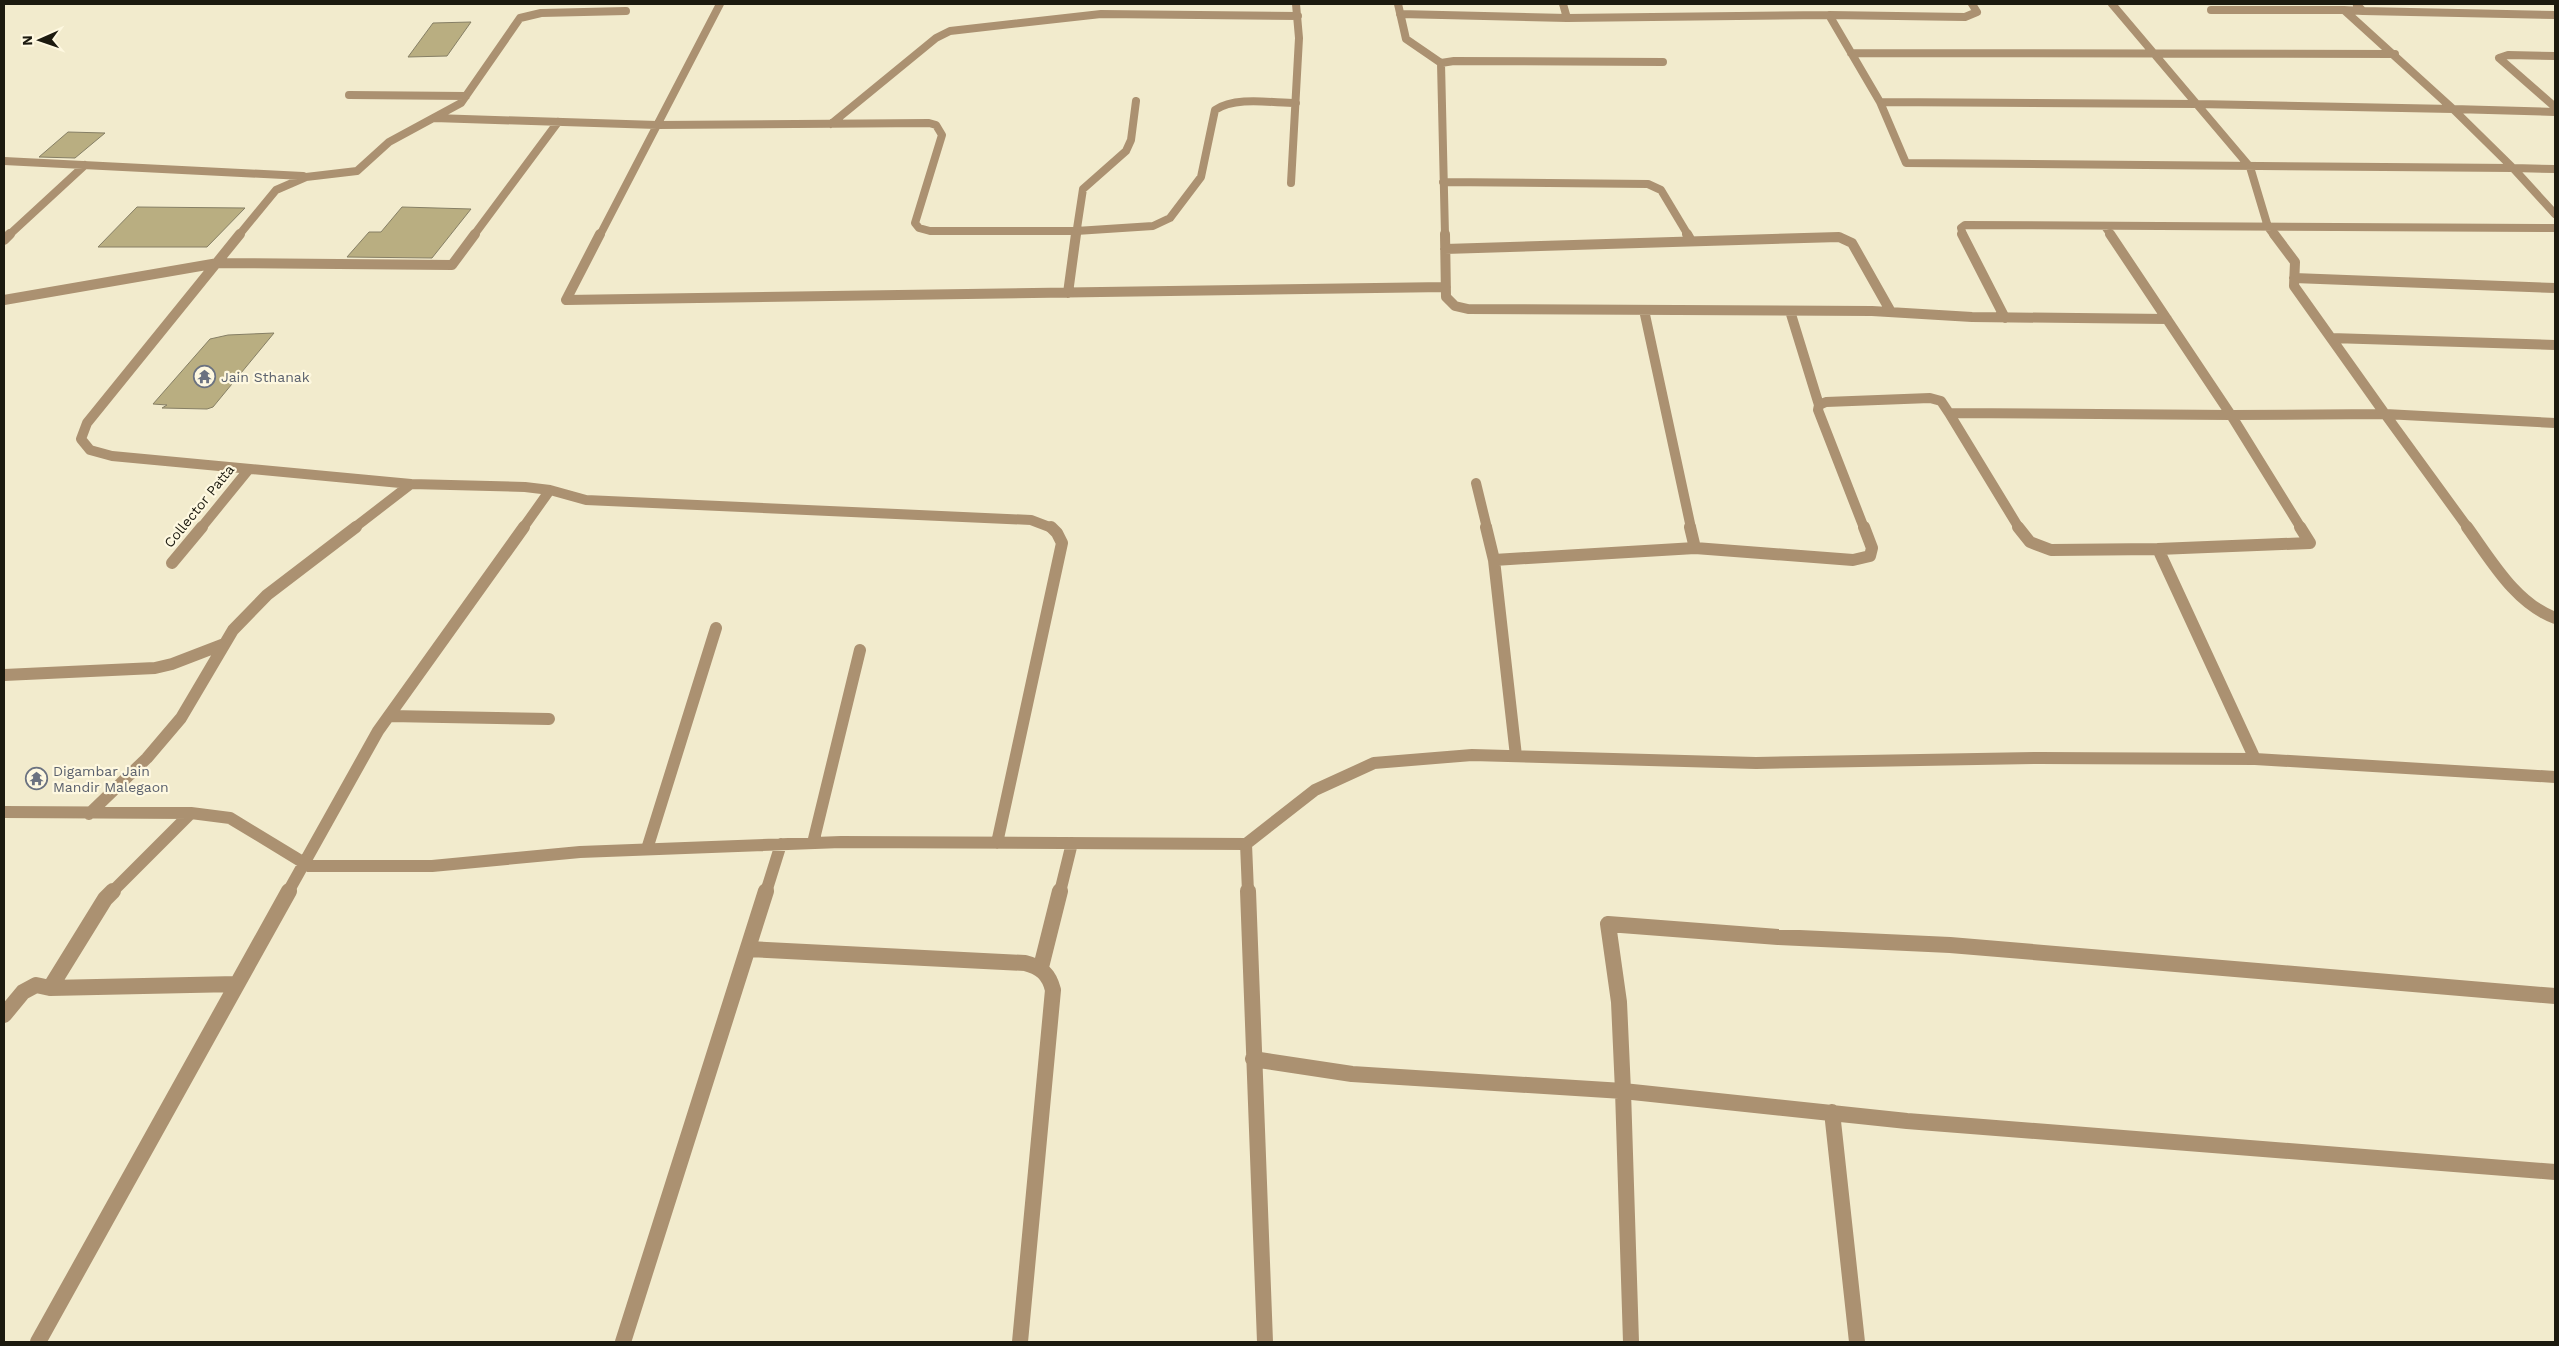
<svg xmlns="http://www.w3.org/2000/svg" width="2559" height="1346" font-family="'Work Sans',sans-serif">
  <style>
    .building { fill: #b9ae81; stroke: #867f65 }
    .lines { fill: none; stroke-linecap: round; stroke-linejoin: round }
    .minor-far3 { stroke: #ab9171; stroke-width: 8 }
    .minor-far2 { stroke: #ab9171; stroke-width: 10 }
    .minor-far1 { stroke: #ab9171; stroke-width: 12 }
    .minor { stroke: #ab9171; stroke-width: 16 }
    .labels { text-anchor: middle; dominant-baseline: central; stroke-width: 4.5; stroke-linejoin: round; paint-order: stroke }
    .worship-label { font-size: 14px; fill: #5b616d; stroke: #fef8e0; text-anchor: start }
    .street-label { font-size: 14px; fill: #1c1a0f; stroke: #fef8e0 }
  </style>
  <rect width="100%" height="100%" fill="#f2ebcd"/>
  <!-- building -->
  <path class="building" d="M471,22L447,56L408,57L433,23Z
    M68,132L105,133L75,158L39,157Z
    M137,207L245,208L207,247H98Z
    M402,207L471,209L432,258L347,257L369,232H381Z
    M274,333L213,407L207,409L162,408L167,405L153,404L210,339L228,335Z"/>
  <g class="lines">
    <!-- minor-far3 -->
    <path class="minor-far3" d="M1398,4L1406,39L1441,63L1445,235
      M1563,4L1567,18L1829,15L1880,102
      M2112,4L2250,167L2268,227L2274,235
      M2357,5L2363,11L2555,15
      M2211,10H2344
      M2363,11L2344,10L2453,109L2555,112
      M1400,14L1567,18
      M1829,15L1965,17L1977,12L1972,4
      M1851,53L2395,54
      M2555,56L2508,55L2499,58L2555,107
      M1441,63L1454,61L1663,62
      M349,95L466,96
      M1880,102L2197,104L2453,109L2513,168L1906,163Z
      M434,118L657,125L929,123L936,125L942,135L915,223L919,228L930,231H1076L1153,226L1170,218L1201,177L1215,110C1236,96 1272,103 1296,103
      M831,124L936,38L950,31L1101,14L1298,16
      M4,161L303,176
      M2513,168L2555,169
      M2513,168L2555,214
      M1443,182L1648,184L1661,190L1688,235
      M1291,183L1299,38L1296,4
      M2106,228L2111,235
      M9,235L85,165
      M239,235L276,190L306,177L357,171L389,142L461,103L520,18L541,13L626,11
      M474,235L558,122
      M600,235L720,4
      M1076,235L1083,189L1126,151L1131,140L1136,101
      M1963,235L1961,228L1965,225L2555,228"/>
    <!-- minor-far2 -->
    <path class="minor-far2" d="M240,234L87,423L81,439L90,450L112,456L411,484
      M600,234L566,300L1446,287
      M1445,234L1446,297L1455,306L1468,309L1872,311L1972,317L2167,319
      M1687,234L1691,241
      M1962,234L2005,318
      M2110,234L2231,415
      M2274,234L2295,262L2294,286L2385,414L2231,415L2301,528
      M4,240L10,234
      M1445,249L1839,237L1852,243L1891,312
      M2294,278L2555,288
      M1068,293L1076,234
      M4,300L218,263L452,265L475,234
      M1644,310L1691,528
      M1790,311L1819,405
      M2331,338L2555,345
      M1949,413L2019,528
      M2385,414L2468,528
      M2385,414L2555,423
      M1476,483L1487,528
      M201,528L249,469
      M354,528L411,484L525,487L550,490L586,500L1031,520L1052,528
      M523,528L550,490
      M1864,528L1818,410L1819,405L1826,402L1930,398L1941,401L1949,413L2231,415"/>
    <!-- minor-far1 -->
    <path class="minor-far1" d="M1486,527L1494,560L1516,756
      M1690,527L1695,548
      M2018,527L2030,542L2051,550L2158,549
      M2467,527C2491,560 2515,603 2555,618
      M1494,560L1695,548L1853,560L1870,556L1872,548L1864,527
      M172,563L202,527
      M4,675L155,668L172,664L224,644
      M390,716L549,719
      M2255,759L2158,549L2310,543L2300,527
      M4,812L191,813L230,818L309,866H432L580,852L841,842L1246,844L1315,790L1374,763L1472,755L1756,763L2039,758L2255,759L2555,777
      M89,814L147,758L181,718L233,630L267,595L356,527
      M813,843L860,650
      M997,843L1062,543L1057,533L1051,527
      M1246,844L1248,892
      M647,849L716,628
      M112,892L191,813
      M288,892L378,731L524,527
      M766,892L781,844
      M1060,892L1072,843"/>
    <!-- minor -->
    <path class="minor" d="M1248,891L1265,1342
      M748,949L1025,963C1041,967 1049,974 1053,990L1020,1342
      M1041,967L1060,891
      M50,988L105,899L113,891
      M4,1015L23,992L36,985L50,988L237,984
      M1253,1059L1352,1074L1623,1091L1619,1002L1608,924L1778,937L1950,945L2555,996
      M1832,1112L1857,1342
      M38,1342L289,891
      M623,1342L766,891
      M1631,1342L1623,1091L1907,1121L2555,1172"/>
  </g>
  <!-- icons -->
  <defs>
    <symbol id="temple-ring" viewBox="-11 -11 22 22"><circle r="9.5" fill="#fef8e0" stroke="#6b7280" stroke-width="1.5"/><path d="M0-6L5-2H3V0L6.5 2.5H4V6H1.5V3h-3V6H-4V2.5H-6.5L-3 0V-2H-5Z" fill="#6b7280"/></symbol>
  </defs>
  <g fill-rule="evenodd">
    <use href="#temple-ring" x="192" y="364" width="25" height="25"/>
    <use href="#temple-ring" x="24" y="766" width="25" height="25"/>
  </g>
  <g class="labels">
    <!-- worship labels -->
    <g class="worship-label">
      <text x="221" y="377">Jain Sthanak</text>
      <text x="53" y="771">Digambar Jain<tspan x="53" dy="16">Mandir Malegaon</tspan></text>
    </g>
    <!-- street labels -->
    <g class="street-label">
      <text transform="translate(199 506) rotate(-51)">Collector Patta</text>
    </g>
  </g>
  <!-- border -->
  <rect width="2559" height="1346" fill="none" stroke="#1c1a0f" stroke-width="10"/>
  <!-- north arrow -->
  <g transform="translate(40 40) rotate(268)" stroke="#fef8e0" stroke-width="4" paint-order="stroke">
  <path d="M0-4L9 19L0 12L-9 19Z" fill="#1c1a0f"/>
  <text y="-8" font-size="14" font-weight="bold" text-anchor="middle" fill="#1c1a0f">N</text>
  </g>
</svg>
